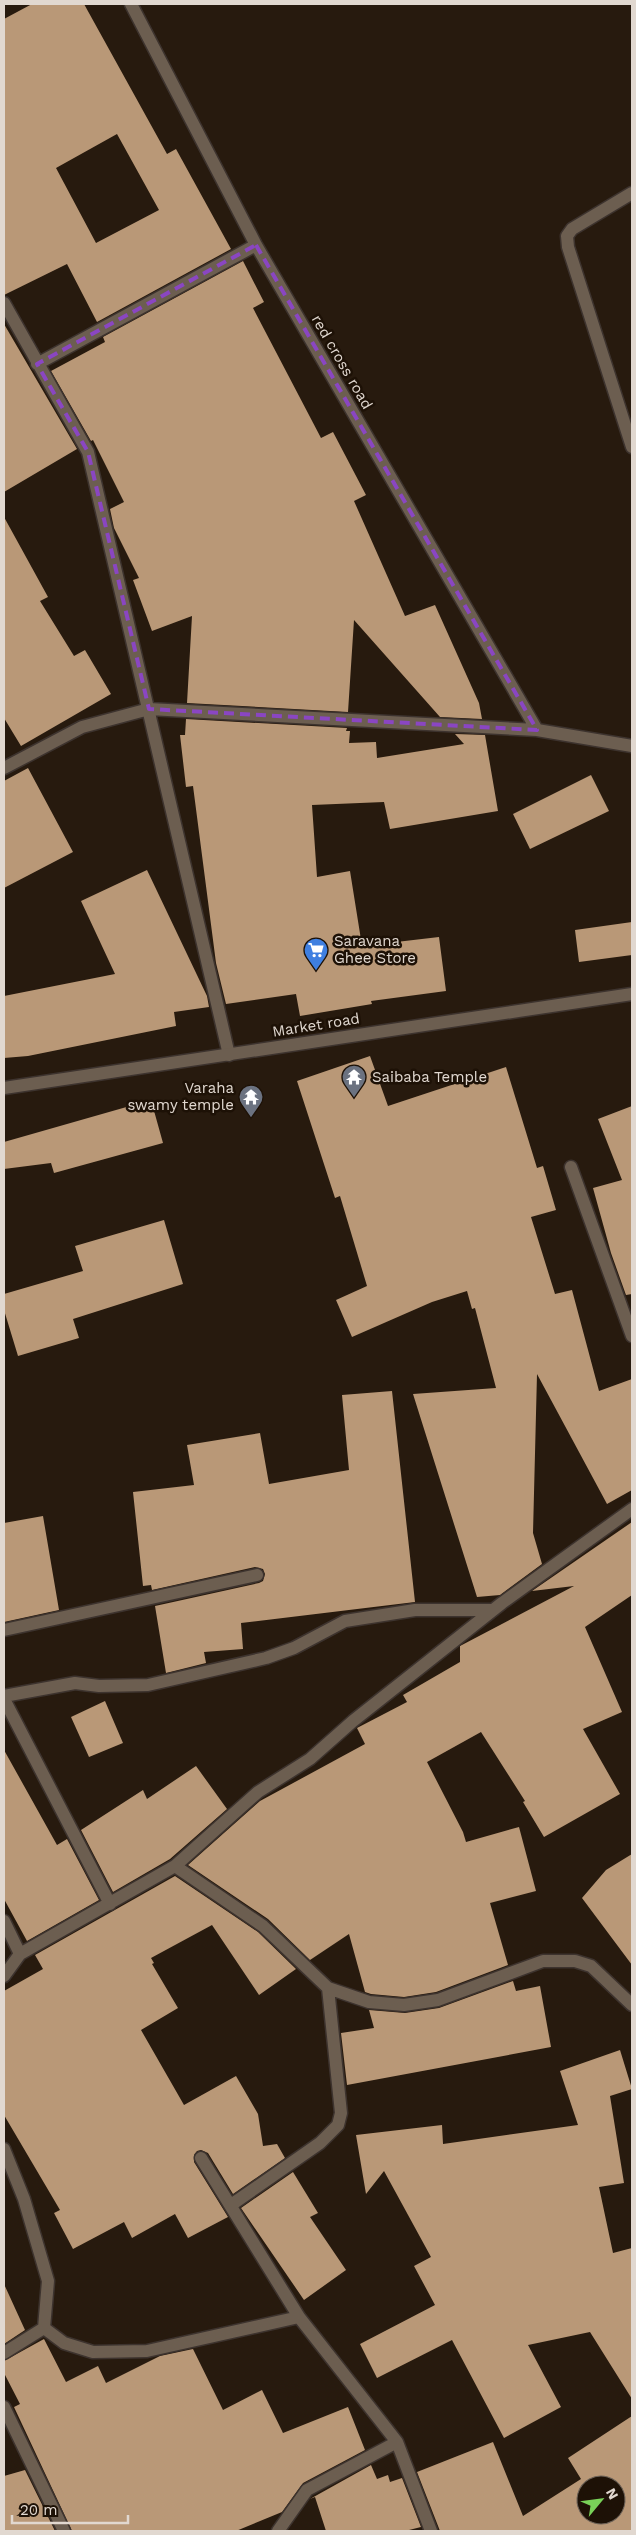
<svg xmlns="http://www.w3.org/2000/svg" width="636" height="2535" font-family="'Work Sans',sans-serif">
  <style>
    .building { fill: #b99877; fill-rule: evenodd }
    .lines { fill: none; stroke-linecap: round; stroke-linejoin: round }
    .lane-casing { stroke: #3d332e; stroke-width: 15 }
    .street-casing { stroke: #3d332e; stroke-width: 15 }
    .secondary-casing { stroke: #3d332e; stroke-width: 15 }
    .lane { stroke: #6c5e50; stroke-width: 12 }
    .street { stroke: #6c5e50; stroke-width: 12 }
    .secondary { stroke: #6c5e50; stroke-width: 12 }
    .marked { fill: none; stroke: #8a46c2; stroke-width: 4; stroke-dasharray: 10 6; stroke-linejoin: round }
    .labels { text-anchor: middle; dominant-baseline: central; stroke-width: 5; stroke-linejoin: round; paint-order: stroke }
    .street-label { font-size: 15px; fill: #e1d8d0; stroke: #1d1106 }
    .poi-label { font-size: 15px; fill: #e1d8d0; stroke: #1d1106; text-anchor: start }
  </style>
  <rect width="100%" height="100%" fill="#271a0e"/>
  <!-- building -->
  <path class="building" d="M32,4H84L167,154L176,149L231,249L97,322L67,264L4,295V19ZM117,134L159,210L96,243L56,168Z
    M243,261L264,302L253,308L321,438L333,432L366,495L354,501L405,616L435,605L479,703L482,719L440,717L354,620L348,712L187,703L192,616L152,631L133,580L139,578L114,528L110,509L124,502L93,440L91,441L51,371L105,342L103,337Z
    M4,324L77,449L4,492Z
    M4,517L48,597L40,601L74,656L85,650L111,694L21,746L4,718Z
    M186,719L347,728L346,731H350L349,743L376,742L377,758L464,744L455,734L485,735L498,811L390,829L384,802L312,805L317,877L350,871L362,946L439,937L446,991L371,1001L372,1004L300,1016L296,994L226,1004L216,963L193,786L186,787L180,735H185Z
    M28,768L73,852L4,888V781Z
    M591,775L609,811L530,849L513,814Z
    M147,870L207,996L209,1007L174,1012L176,1026L28,1056L4,1058V996L115,974L81,901Z
    M632,922V955L579,962L575,930Z
    M370,1056L388,1106L506,1067L537,1168L543,1166L556,1210L531,1217L555,1294L572,1290L599,1391L632,1379V1490L607,1504L537,1374L533,1533L542,1564L500,1595L477,1597L413,1394L496,1388L475,1308L472,1309L467,1291L432,1302L352,1337L336,1300L367,1286L340,1196L335,1198L297,1081Z
    M151,1100L163,1143L54,1173L51,1163L4,1169V1142Z
    M632,1106V1294L626,1295L611,1253L593,1188L622,1180L598,1119Z
    M164,1220L183,1284L73,1319L79,1338L18,1356L4,1310V1294L83,1271L75,1246Z
    M392,1391L415,1602L241,1623L243,1649L204,1652L206,1663L166,1673L155,1606L259,1583L263,1581L265,1574L263,1569L255,1567L152,1590L151,1585L143,1586L133,1492L194,1485L187,1445L260,1433L269,1484L349,1470L342,1395Z
    M43,1516L59,1610L4,1622V1523Z
    M632,1522V1595L585,1627L622,1712L583,1729L620,1794L544,1837L523,1802L525,1801L481,1732L427,1762L463,1832L466,1842L519,1827L536,1891L490,1903L508,1965L436,1992L404,1997L371,1994L365,1992L349,1934L310,1960L268,1919L188,1865L260,1801L365,1744L357,1728L407,1702L403,1695L460,1662V1646L574,1586L532,1591Z
    M105,1701L123,1743L89,1757L71,1717Z
    M4,1750L57,1845L67,1839L99,1900L27,1941L4,1899Z
    M196,1766L227,1809L170,1859L113,1892L81,1830L143,1790L147,1799Z
    M632,1854V1965L582,1898L606,1870Z
    M175,1876L258,1932L296,1969L259,1995L212,1925L151,1958L154,1963L152,1964L178,2008L141,2030L184,2105L236,2076L258,2114L263,2146L277,2144L285,2158L233,2194L208,2153L201,2150L197,2151L194,2155V2162L228,2217L188,2238L175,2214L132,2238L124,2222L73,2249L54,2213L60,2210L4,2115V1991L43,1969L35,1955Z
    M513,1981L516,1991L540,1986L551,2047L347,2085L341,2033L374,2028L369,2010L405,2013L439,2008Z
    M620,2050L632,2089L610,2096L624,2183L599,2187L613,2253L632,2248V2399L590,2332L528,2345L561,2407L504,2438L452,2340L377,2378L360,2344L435,2305L414,2266L431,2257L384,2171L366,2194L356,2135L442,2125L443,2144L578,2125L560,2071Z
    M293,2172L318,2213L310,2217L346,2270L304,2300L241,2208Z
    M4,2284L25,2330L4,2344Z
    M44,2339L66,2382L98,2366L106,2383L160,2356L193,2349L223,2410L262,2390L283,2433L348,2407L365,2450L303,2483L282,2512L236,2531H72L14,2407L20,2404L4,2373V2361Z
    M632,2416V2531H440L417,2472L493,2442L523,2516L581,2479L568,2458ZM586,2485H616V2515H586Z
    M371,2465L377,2479L388,2475L390,2482L402,2478L421,2527L405,2531H326L315,2497L310,2499Z
    M25,2470L55,2531H4V2476Z"/>
  <g class="lines">
    <defs>
      <path id="lane" d="M632,193L572,229L567,236L568,247L632,447"/>
      <path id="street" d="M131,4L256,245L537,730
        M4,303L88,452L229,1055
        M37,364L256,245
        M4,768L82,727L149,709L537,730L632,746
        M571,1167L632,1336
        M4,1630L257,1575
        M4,1696L75,1683L99,1686L148,1685L266,1658L294,1648L345,1621L415,1610H493
        M4,1699L110,1904
        M175,1866L263,1926L328,1988L369,2002L404,2005L438,2000L543,1961H575L591,1966L632,2005
        M4,1921L20,1954L175,1866L258,1792L310,1759L353,1721L502,1603L632,1509
        M4,1976L20,1954
        M4,2149L24,2199L48,2281L44,2328
        M201,2158L299,2317
        M231,2205L320,2143L338,2125L341,2113L328,1988
        M44,2328L64,2343L93,2352L147,2351L299,2317L397,2442L431,2531
        M4,2353L44,2328
        M4,2407L64,2531
        M278,2531L307,2490L397,2442"/>
      <path id="secondary" d="M4,1088L632,994"/>
    </defs>
    <!-- lane casing -->
    <use href="#lane" class="lane-casing"/>
    <!-- street casing -->
    <use href="#street" class="street-casing"/>
    <!-- secondary casing -->
    <use href="#secondary" class="secondary-casing"/>
    <!-- lane -->
    <use href="#lane" class="lane"/>
    <!-- street -->
    <use href="#street" class="street"/>
    <!-- secondary -->
    <use href="#secondary" class="secondary"/>
  </g>
  <!-- marked area -->
  <path class="marked" d="M256,245L537,730L149,709L88,452L37,364Z"/>
  <!-- icons -->
  <defs>
    <symbol id="supermarket-pin" viewBox="-11 -11 22 30"><path d="M0 17L-7.5 6A9.5 9.5 0 1 1 7.5 6Z" fill="#3f7fe0" stroke="#1d1106"/><path d="M-6-5.5h2.5l.6 2H6L4.5 2H-2.5L-4.4-4H-6ZM-1.5 3.2a1.3 1.3 0 1 0 .1 0ZM3 3.2a1.3 1.3 0 1 0 .1 0Z" fill="#fff"/></symbol>
    <symbol id="temple-pin" viewBox="-11 -11 22 30"><path d="M0 17L-7.5 6A9.5 9.5 0 1 1 7.5 6Z" fill="#6b7280" stroke="#1d1106"/><path d="M0-6L5-2H3V0L6.5 2.5H4V6H1.5V3h-3V6H-4V2.5H-6.5L-3 0V-2H-5Z" fill="#fff"/></symbol>
  </defs>
  <g fill-rule="evenodd">
    <use href="#supermarket-pin" x="302" y="936" width="28" height="38"/>
    <use href="#temple-pin" x="340" y="1063" width="28" height="38"/>
    <use href="#temple-pin" x="237" y="1083" width="28" height="38"/>
  </g>
  <g class="labels">
    <!-- street labels -->
    <g class="street-label">
      <text transform="translate(342 362) rotate(60)">red cross road</text>
      <text transform="translate(316 1025) rotate(-9)">Market road</text>
    </g>
    <!-- poi labels -->
    <g class="poi-label">
      <text x="334" y="941">Saravana<tspan x="334" dy="17">Ghee Store</tspan></text>
      <text x="372" y="1077">Saibaba Temple</text>
      <text x="234" y="1088" text-anchor="end">Varaha<tspan x="234" dy="17">swamy temple</tspan></text>
    </g>
  </g>
  <!-- border -->
  <rect width="636" height="2535" fill="none" stroke="#e1d8d0" stroke-width="10"/>
  <!-- north arrow -->
  <g transform="translate(601 2500) rotate(61)"><circle r="24" fill="#1d1106" stroke="#6b6157"/>
  <path d="M0-4L9 19L0 12L-9 19Z" fill="#79d158"/>
  <text y="-8" font-size="14" font-weight="bold" text-anchor="middle" fill="#e1d8d0">N</text>
  </g>
  <!-- scale -->
  <path d="M12 2515v8h116v-8" fill="none" stroke="#e1d8d0" stroke-width="2.5"/>
  <text x="20" y="2515" font-size="15" fill="#e1d8d0" stroke="#1d1106" stroke-width="4" paint-order="stroke">20 m</text>
</svg>
